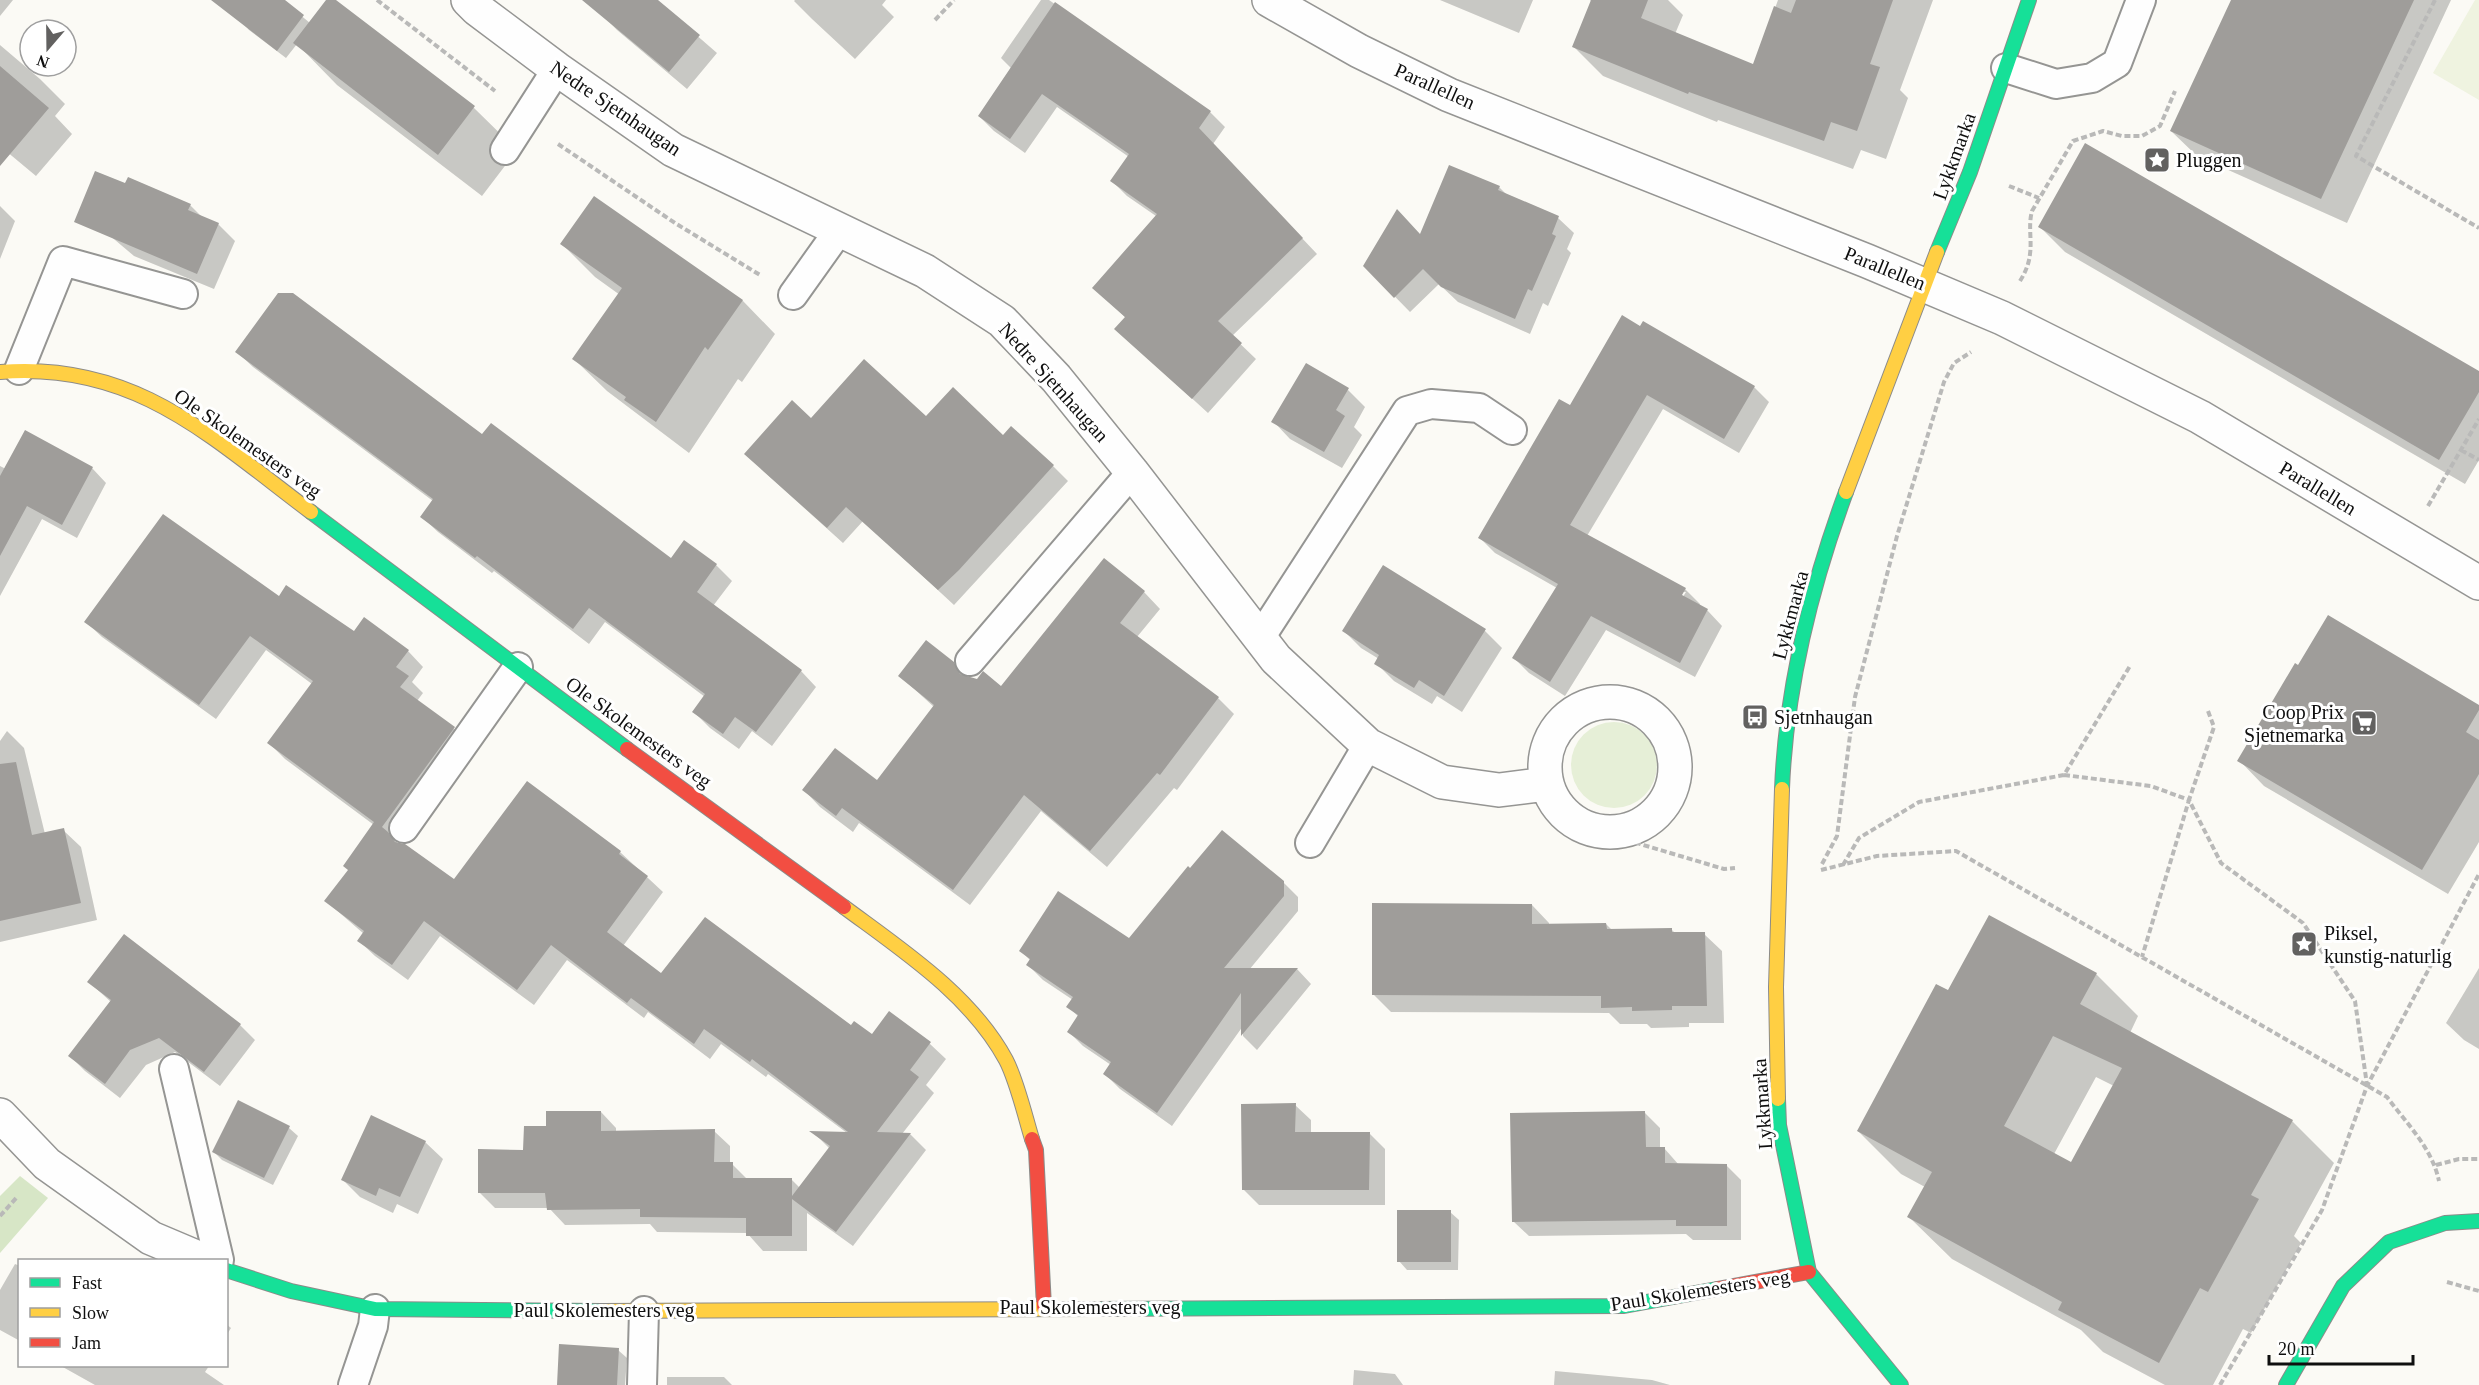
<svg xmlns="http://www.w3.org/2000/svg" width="2479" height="1385" font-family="Georgia,serif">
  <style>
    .green { fill: #e6efd7 }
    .forest { fill: #d7e6c6 }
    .pitch { fill: #eff3e0 }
    .shadow { fill: #0003; fill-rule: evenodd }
    .building { fill: #9f9d9a; fill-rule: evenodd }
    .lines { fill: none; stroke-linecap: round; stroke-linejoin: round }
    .lane-casing { stroke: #959593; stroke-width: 32 }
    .street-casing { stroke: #959593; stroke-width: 36 }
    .fast-casing { stroke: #8c8b89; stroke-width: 16 }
    .slow-casing { stroke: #8c8b89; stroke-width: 16 }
    .jam-casing { stroke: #8c8b89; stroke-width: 16 }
    .path { stroke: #b9b9b8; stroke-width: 4; stroke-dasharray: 6 3; stroke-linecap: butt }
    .lane { stroke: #fefefe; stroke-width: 28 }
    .street { stroke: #fefefe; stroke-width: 33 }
    .fast { stroke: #16e098; stroke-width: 14 }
    .slow { stroke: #ffcf43; stroke-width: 14 }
    .jam { stroke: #f24e42; stroke-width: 14 }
    .labels { text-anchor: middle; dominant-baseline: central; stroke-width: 6; stroke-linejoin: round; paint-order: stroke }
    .street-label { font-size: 20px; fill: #0f0f0f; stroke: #fff }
    .poi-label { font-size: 20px; fill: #0f0f0f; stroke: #fff; text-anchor: start }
  </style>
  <rect width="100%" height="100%" fill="#fbfaf5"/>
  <!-- green -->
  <path class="green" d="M1571 765a43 43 0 1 1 86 0a43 43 0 1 1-86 0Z"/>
  <!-- forest -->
  <path class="forest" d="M20,1176L48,1198L0,1253V1196Z"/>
  <!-- pitch -->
  <path class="pitch" d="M2475,0H2479V100L2433,73Z"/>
  <!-- shadow -->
  <path class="shadow" d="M0,0H13L0,16Z
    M257,0H282L310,23L328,0H333L474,108L517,150L482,196L337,85L297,44L286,58L249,30L241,21Z
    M588,0H656L717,53L687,89L617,30Z
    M795,0H886L882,5L894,17L855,59L812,19L794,1Z
    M1041,0H1049L1210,112L1225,127L1213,144L1317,254L1232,336L1256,359L1208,413L1116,329L1126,318L1094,288L1156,216L1127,196L1112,181L1129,157L1057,107L1025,153L994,131L979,116L1011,68L1001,58Z
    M1440,0H1533L1519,33Z
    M1590,0H1668L1683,15L1675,34L1754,66L1778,0H1933L1900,90L1908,98L1886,159L1861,150L1853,169L1718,120L1717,122L1603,76L1574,47L1592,2Z
    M2232,0H2451L2347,223L2197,156L2171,131Z
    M0,45L40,79L65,104L55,116L72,134L36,176L0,146Z
    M126,185L190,205L204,219L218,224L235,241L214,289L134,256L102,229Z
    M1499,187L1507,195L1558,218L1574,233L1567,249L1571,253L1548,306L1543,303L1530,334L1458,302L1439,284L1410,312L1365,266L1421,236Z
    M594,198L743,301L775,334L742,382L738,379L689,453L607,391L574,359L620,295L595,277L562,244Z
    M0,206L15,221L0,259Z
    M2040,227L2479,372V460L2465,484L2065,252Z
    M1622,317L1754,387L1769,402L1739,453L1663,409L1587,536L1685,589L1700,604L1699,606L1707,610L1722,626L1695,677L1606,630L1565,696L1529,673L1514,658L1557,588L1495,553L1480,538L1570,407ZM1682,592H1686L1679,603Z
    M237,352L483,436L671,560L716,565L732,581L713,606L801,671L816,687L772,746L752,731L739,749L710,728L694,712L705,697L605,622L589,644L494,571L492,573L438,532L422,517L433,501L253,367Z
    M1348,390L1365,407L1354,427L1362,435L1342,468L1290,439L1273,421Z
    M926,418L1003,437L1053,466L1068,481L954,605L863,521L843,543L761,469Z
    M0,466L6,469L92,468L106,483L77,538L42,519L0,596Z
    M1104,560L1144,592L1160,609L1137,637L1218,698L1234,714L1177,790L1174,788L1107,867L1041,811L970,905L859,823L853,832L820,807L804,790L877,782L934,707L900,676L953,663L968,678L1001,688Z
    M279,598L354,633L408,651L423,667L412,682L423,693L417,701L454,729L470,744L397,843L454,881L620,852L663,892L623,946L662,975L851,1027L872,1036L890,1013L930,1044L946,1059L926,1085L934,1093L902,1134H910L926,1150L853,1246L807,1213V1251H763L747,1233L657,1232L650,1224L565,1225L549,1208H495L479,1192L524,1152L547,1127L601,1112L616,1128V1132L714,1131L730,1146V1164H732L748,1180L791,1179L800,1188L830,1149L813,1132L847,1133L768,1074L766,1077L721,1044L710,1059L648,1012L644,1018L567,960L534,1005L440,936L408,980L375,956L359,941L364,934L326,901L349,870L374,825L285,759L269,743L312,684L266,650L216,719L102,637L86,622Z
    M1344,631H1485L1502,648L1462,712L1437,696L1432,704L1394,681L1376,663L1379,659L1361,648Z
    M2479,707V842L2448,894L2264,786L2239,760Z
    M7,731L24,748L45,834L63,830L81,847L97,920L0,942V741Z
    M1283,882L1298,897V911L1249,970L1297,969L1311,984L1257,1050L1243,1036V1026L1172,1126L1120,1089L1105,1074L1111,1065L1083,1046L1069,1032L1079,1017L1068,1007L1073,1000L1043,980L1028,965L1031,961L1021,951L1129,940Z
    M1532,905L1549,923V926L1606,924L1612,930L1671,929L1676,934H1704L1722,951L1724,1023H1689V1027L1651,1028L1647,1024H1620L1609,1013L1391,1012L1374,995Z
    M2479,968V1049L2464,1040L2446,1023Z
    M2096,974L2138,1016L2130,1033L2292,1121L2334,1163L2294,1236L2301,1243L2251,1333L2243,1329L2213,1385H2165L2103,1352L2081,1330L1952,1259L1909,1217L1925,1187L1901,1174L1858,1131L1948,992ZM2096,1077L2114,1086L2071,1164L2054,1154Z
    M89,982L240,1025L255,1040L220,1086L175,1052L146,1065L120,1098L85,1071L70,1056L111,1002Z
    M1295,1105L1311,1120V1134L1369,1133L1385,1149V1205H1259L1243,1189Z
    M1645,1113L1660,1128V1148H1664L1679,1165H1726L1741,1180V1240H1693L1686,1234L1529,1236L1514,1222Z
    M289,1128L298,1136L273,1185L222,1160L214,1152Z
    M425,1142L443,1159L418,1214L397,1204L393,1213L360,1197L343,1180Z
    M1450,1212L1459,1220L1458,1270H1407L1399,1261Z
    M15,1264L20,1266V1341L0,1330V1290Z
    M226,1324L231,1328L226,1336Z
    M618,1350L627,1358L625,1385H559Z
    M61,1366H209L205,1372L224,1385H95Z
    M1354,1370L1395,1374L1403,1385H1353Z
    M1555,1371L1652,1380L1670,1385H1554Z
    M667,1377H724L732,1385H667Z"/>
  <!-- building -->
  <path class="building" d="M211,0H285L304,15L277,51Z
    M326,0H336L475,106L438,155L293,43Z
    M582,0H658L700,35L669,72Z
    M1591,0H1648L1641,18L1753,64L1774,6L1791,13L1796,0H1893L1870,64L1880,67L1857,131L1831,122L1824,141L1689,92L1688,94L1572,47Z
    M2231,0H2414L2321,199L2170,131Z
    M1055,2L1211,111L1199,128L1303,238L1218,321L1242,343L1192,399L1114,329L1125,317L1092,288L1157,214L1110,181L1129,154L1042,94L1010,139L978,116Z
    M0,66L49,108L0,166Z
    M2085,143L2479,371V392L2439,460L2038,227Z
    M1449,165L1500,186L1498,190L1559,216L1552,234L1556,236L1532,291L1528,289L1515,319L1441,287L1423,269L1394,298L1363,266L1397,209L1420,234Z
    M95,171L125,183L128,177L191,204L188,210L219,223L197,274L74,222Z
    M594,196L743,300L708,350L705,347L656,422L624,400L626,397L572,359L622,288L560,244Z
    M278,293H293L482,434L491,423L671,558L684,540L717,564L697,592L802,670L756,732L735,717L723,734L692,712L705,694L589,608L573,629L477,556L475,558L420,517L433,499L235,352Z
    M1622,315L1640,326L1643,321L1755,386L1724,439L1647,395L1570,525L1686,588L1682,595L1708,609L1680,663L1591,616L1550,682L1512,658L1558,584L1478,538L1559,399L1570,405Z
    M864,359L926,416L953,387L1003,435L1011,426L1054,465L959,570L938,590L846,507L827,528L744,454L792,400L811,418Z
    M1306,363L1349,388L1336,410L1345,416L1324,452L1271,422Z
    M25,430L93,467L62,525L27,506L0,556V476Z
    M163,514L279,596L286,585L354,631L364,617L409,650L396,667L409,676L400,687L455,727L382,827L388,832L395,842L405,844L454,879L527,781L621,851L619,854L648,876L607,932L661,973L705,917L851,1025L854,1021L872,1034L889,1011L931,1042L910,1070L919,1077L877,1132L911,1133L836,1232L792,1199V1236H746V1218L640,1217V1209L547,1210L545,1193H478V1149L523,1150L524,1126H546V1111H601V1131L715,1129L714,1162H733V1178H792V1196L830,1146L809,1131L848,1132L752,1059L750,1062L704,1029L694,1044L631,998L627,1003L551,945L517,990L424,921L392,965L357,941L364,931L324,901L348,870L343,866L374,822L267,743L313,681L250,636L199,705L84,622Z
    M1104,558L1145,591L1120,623L1219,697L1160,775L1157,773L1090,851L1024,795L953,890L842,808L836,816L802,790L835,748L877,780L934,705L898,676L926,640L954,662L960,674L977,679L983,671L1001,686Z
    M1383,565L1486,629L1444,696L1419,680L1414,688L1374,664L1379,655L1342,631Z
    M2328,615L2479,705V710L2466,732L2479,740V774L2422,870L2237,761L2295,663L2298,665Z
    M16,762L32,835L64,828L81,903L0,921V764Z
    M1222,830L1284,881V896L1224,968H1298L1241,1036V993L1157,1113L1103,1074L1111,1062L1067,1032L1078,1015L1066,1007L1073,997L1026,965L1030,959L1019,951L1058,891L1129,938L1188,866L1190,868Z
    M1372,903L1532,904V924L1606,923L1607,929L1672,928V932H1705L1707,1006H1672V1010L1632,1011V1007L1601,1008V996L1372,995Z
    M1989,915L2097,973L2080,1004L2293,1120L2251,1195L2259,1199L2208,1292L2200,1288L2159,1363L2058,1310L2062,1302L1907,1217L1932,1172L1857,1131L1936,984L1948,990ZM2053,1036L2122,1068L2071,1162L2004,1126Z
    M124,934L241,1024L204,1072L159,1038L130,1050L105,1084L68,1056L111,1000L87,982Z
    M238,1100L290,1126L264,1178L212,1152Z
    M1296,1103L1295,1132H1370L1369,1190H1242L1241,1104Z
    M1645,1111L1646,1147H1665V1163L1727,1164V1226H1676V1220L1512,1222L1510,1113Z
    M371,1115L426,1141L400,1197L379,1188L376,1196L341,1180Z
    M1397,1210H1451V1262H1397Z
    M559,1344L619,1348L617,1385H557Z"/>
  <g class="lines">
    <defs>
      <path id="lane" d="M2006,68L2056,84L2092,78L2117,63L2141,0
        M505,150L557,69
        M793,295L840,229
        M19,370L63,261L183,294
        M1260,638L1407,411L1431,404L1479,408L1512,430
        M970,661L1132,472
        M404,828L518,667
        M1310,843L1368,745
        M174,1069L219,1260
        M353,1385L373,1326L375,1309
        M642,1385L644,1311"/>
      <path id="street" d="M468,0L477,9L557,69L673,150L925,271L1002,321L1056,378L1132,472L1276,659L1368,745L1442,782L1499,790L1547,784
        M1269,0L1359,51L1449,95L1867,261L2002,318L2200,417L2479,583
        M1545 767a65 65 0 1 1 130 0a65 65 0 1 1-130 0Z
        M0,1115L47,1164L151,1238L203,1260"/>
      <path id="fast" d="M1937,252L1970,172L2029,0
        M311,512L627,749
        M1782,789C1786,688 1811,587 1846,492
        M1778,1099L1779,1125L1809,1272L1901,1385
        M226,1270L291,1291L375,1309L602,1311
        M1096,1309L1624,1306L1717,1289
        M2286,1385L2343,1286L2389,1242L2445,1223L2479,1221"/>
      <path id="slow" d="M0,372C135,361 211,437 311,512
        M1846,492L1937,252
        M844,907C902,950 971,995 1006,1060C1017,1081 1025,1116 1032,1139
        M1778,1099L1776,987L1782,789
        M602,1311L1096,1309"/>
      <path id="jam" d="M627,749L844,907
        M1032,1139L1036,1150L1044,1307
        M1717,1289L1809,1272"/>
    </defs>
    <!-- lane casing -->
    <use href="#lane" class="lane-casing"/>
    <!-- street casing -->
    <use href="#street" class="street-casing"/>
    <!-- fast casing -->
    <use href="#fast" class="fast-casing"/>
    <!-- slow casing -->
    <use href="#slow" class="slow-casing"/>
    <!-- jam casing -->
    <use href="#jam" class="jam-casing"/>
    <!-- path -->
    <path class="path" d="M377,0L495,91
      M2435,0L2356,156L2479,228
      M935,20L954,0
      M558,144L675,223L760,275
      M2009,186L2039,198
      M2020,281C2025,273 2029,264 2030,254C2032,239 2028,226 2032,211L2073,141L2103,131L2122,136H2142L2160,126L2175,91
      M2461,450L2479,460
      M2428,506L2479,419
      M2208,711L2214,727L2189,800L2221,863L2303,923L2355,1001L2367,1085
      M2064,775L2151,786L2189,800L2142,957
      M1610,832L1640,844L1724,869L1735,868
      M1822,864L1837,836L1855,697L1897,536L1944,382L1954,363L1971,352
      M1843,865L1859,838L1919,802L2064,775L2130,666
      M1821,870L1877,856L1956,851L2387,1097C2407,1124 2432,1148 2439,1181
      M2436,1165L2459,1159H2479
      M0,1216L18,1196
      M2447,1282L2479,1291
      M2220,1385L2322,1210L2367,1086L2479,874"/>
    <!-- lane -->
    <use href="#lane" class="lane"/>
    <!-- street -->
    <use href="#street" class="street"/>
    <!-- fast -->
    <use href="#fast" class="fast"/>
    <!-- slow -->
    <use href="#slow" class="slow"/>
    <!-- jam -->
    <use href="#jam" class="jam"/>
  </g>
  <!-- icons -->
  <defs>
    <symbol id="sight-square" viewBox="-11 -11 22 22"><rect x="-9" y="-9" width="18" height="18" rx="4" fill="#626160" stroke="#fff"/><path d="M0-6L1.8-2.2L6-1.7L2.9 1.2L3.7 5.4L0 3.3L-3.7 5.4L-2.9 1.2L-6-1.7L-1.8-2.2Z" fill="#fff"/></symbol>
    <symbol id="bus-square" viewBox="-11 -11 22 22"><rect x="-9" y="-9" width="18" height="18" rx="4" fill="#626160" stroke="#fff"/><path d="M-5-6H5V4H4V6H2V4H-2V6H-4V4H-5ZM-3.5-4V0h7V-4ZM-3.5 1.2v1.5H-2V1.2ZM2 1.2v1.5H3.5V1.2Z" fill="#fff"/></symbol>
    <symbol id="supermarket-square" viewBox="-11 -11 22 22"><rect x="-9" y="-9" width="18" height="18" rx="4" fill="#626160" stroke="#fff"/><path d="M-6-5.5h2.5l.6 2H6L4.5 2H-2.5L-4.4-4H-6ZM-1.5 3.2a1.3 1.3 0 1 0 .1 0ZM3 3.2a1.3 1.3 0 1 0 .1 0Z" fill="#fff"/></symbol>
  </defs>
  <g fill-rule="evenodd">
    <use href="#sight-square" x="2142" y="145" width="30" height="30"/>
    <use href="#bus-square" x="1740" y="702" width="30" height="30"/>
    <use href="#supermarket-square" x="2349" y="708" width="30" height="30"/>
    <use href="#sight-square" x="2289" y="929" width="30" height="30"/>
  </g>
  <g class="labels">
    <!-- street labels -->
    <g class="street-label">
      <text transform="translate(1435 86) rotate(24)">Parallellen</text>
      <text transform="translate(616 108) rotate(34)">Nedre Sjetnhaugan</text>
      <text transform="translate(1954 156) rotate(-70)">Lykkmarka</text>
      <text transform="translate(1885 268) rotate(22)">Parallellen</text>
      <text transform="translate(1054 382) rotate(48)">Nedre Sjetnhaugan</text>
      <text transform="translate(248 443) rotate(35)">Ole Skolemesters veg</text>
      <text transform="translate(2318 488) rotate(31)">Parallellen</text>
      <text transform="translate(1790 615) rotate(-75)">Lykkmarka</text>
      <text transform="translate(639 732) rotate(36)">Ole Skolemesters veg</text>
      <text transform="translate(1762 1104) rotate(-94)">Lykkmarka</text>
      <text transform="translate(1700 1290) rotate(-9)">Paul Skolemesters veg</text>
      <text x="1090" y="1307">Paul Skolemesters veg</text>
      <text x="604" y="1310">Paul Skolemesters veg</text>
    </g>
    <!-- poi labels -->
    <g class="poi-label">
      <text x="2176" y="160">Pluggen</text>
      <text x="2344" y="712" text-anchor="end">Coop Prix<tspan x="2344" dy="23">Sjetnemarka</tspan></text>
      <text x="1774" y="717">Sjetnhaugan</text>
      <text x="2324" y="933">Piksel,<tspan x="2324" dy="23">kunstig-naturlig</tspan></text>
    </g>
  </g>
  <!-- legend -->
  <rect x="18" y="1259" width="210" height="108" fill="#ffffff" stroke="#9f9f9f" stroke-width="1.5"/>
  <rect x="30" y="1278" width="30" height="9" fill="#16e098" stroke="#9f9f9f" stroke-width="1.5"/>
  <text x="72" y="1289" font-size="18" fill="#0f0f0f">Fast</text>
  <rect x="30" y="1308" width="30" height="9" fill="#ffcf43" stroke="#9f9f9f" stroke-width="1.5"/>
  <text x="72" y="1319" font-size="18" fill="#0f0f0f">Slow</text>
  <rect x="30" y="1338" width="30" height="9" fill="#f24e42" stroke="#9f9f9f" stroke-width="1.5"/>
  <text x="72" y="1349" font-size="18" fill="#0f0f0f">Jam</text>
  <!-- north arrow -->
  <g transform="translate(48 48) rotate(200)"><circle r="28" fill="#ffffff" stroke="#9f9f9f" stroke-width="1.5"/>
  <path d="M0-4.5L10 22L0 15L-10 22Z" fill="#626160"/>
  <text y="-9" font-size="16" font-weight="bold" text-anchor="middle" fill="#0f0f0f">N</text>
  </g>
  <!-- scale -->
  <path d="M2269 1355v9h144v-9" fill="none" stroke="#0f0f0f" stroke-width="3"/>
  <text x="2278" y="1355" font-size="18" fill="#0f0f0f" stroke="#ffffff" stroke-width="4.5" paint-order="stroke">20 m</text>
</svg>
